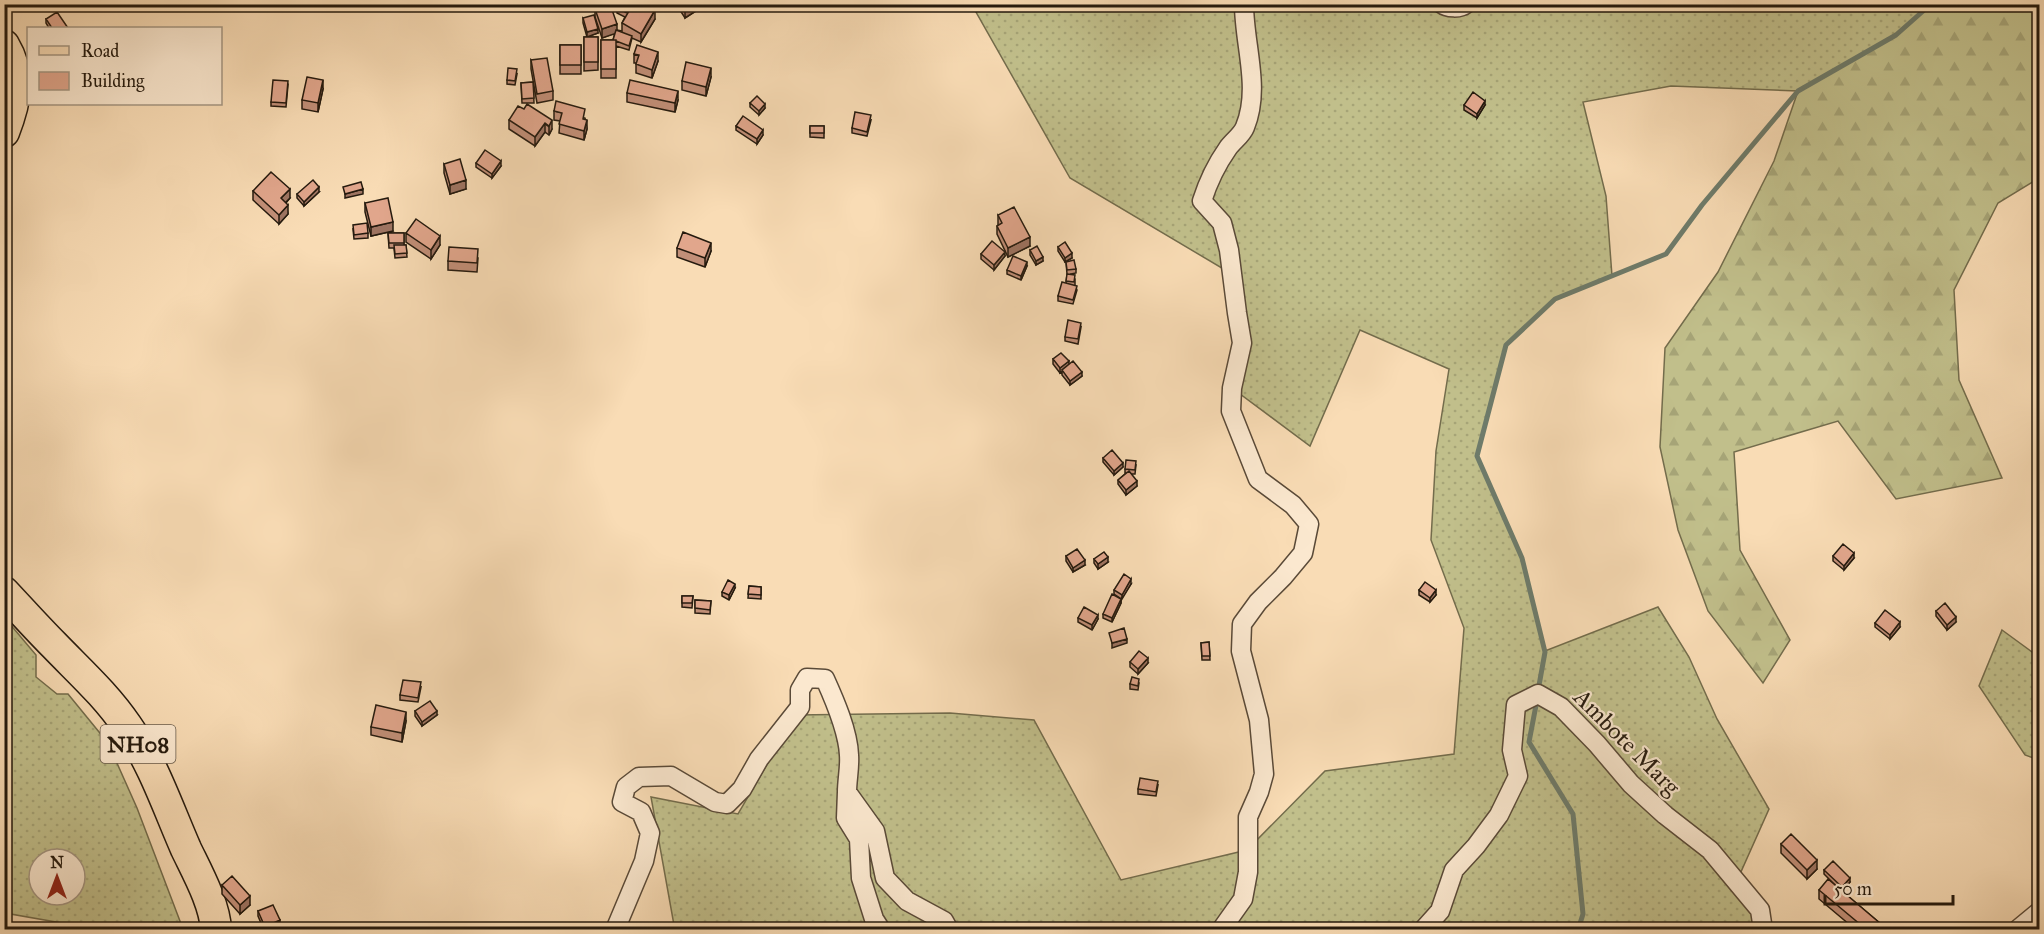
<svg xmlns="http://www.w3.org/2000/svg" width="2044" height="934" font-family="'IM FELL Great Primer',serif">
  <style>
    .grass { fill: url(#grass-dots); stroke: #736c4c; stroke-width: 1.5; fill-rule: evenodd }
    .forest { fill: url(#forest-firs); stroke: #736c4c; stroke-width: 1.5 }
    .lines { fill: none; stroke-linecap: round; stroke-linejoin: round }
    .stream { stroke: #6e7b6a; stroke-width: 5 }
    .street-casing { stroke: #5a4a38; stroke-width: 21 }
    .primary-casing { stroke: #251a0e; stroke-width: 33 }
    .street { stroke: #fbe8cf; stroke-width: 18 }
    .primary { stroke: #f9dcb5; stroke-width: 30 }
    .wall { fill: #c28f78; stroke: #251a0e; stroke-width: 1.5 }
    .shaded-wall { fill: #9e7462; stroke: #251a0e; stroke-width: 1.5 }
    .building { fill: #e1a68c; stroke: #251a0e; stroke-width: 1.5 }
    .labels { text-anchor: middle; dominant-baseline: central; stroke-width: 4.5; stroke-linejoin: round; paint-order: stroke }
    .shield { fill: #fbe8cf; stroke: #655848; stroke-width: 1.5 }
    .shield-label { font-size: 22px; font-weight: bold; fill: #251a0e }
    .street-label { font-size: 24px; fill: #251a0e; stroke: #fbe8cf }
  </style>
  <defs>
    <pattern id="grass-dots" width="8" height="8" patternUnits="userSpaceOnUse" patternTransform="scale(1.5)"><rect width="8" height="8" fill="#c1bf8b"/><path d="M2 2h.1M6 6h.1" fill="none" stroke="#a6a477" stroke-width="1.8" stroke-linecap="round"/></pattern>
    <pattern id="forest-firs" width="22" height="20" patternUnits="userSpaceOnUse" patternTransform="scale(1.5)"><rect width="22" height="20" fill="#c1bf8b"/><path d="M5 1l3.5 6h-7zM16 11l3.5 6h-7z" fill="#a6a477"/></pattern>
  </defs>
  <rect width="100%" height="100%" fill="#f9dcb5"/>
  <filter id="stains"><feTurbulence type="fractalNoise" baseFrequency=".00333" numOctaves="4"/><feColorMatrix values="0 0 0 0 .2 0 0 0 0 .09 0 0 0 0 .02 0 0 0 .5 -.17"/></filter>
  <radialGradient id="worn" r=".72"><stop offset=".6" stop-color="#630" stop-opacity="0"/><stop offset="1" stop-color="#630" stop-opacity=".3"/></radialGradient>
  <!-- grass -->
  <path class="grass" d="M977,5H1931L1896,35L1798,91L1671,86L1583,102L1606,196L1612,276L1555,299L1506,345L1477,455L1522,558L1545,651L1658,607L1689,657L1717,719L1769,809L1736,883L1763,929H668L674,925L651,797L738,814L796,715L950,713L1034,720L1121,880L1247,850L1325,771L1454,754L1464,628L1431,540L1436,451L1449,369L1360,330L1310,446L1232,388L1242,343L1232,274L1070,178L976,12Z
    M4,617L36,655V677L57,694H68L108,743L137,808L183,929H96L5,913ZM39,859H75V895H39Z
    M2002,630L2039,657V760L2025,755L1979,686Z"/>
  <!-- forest -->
  <path class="forest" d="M1931,5H2039V178L1998,203L1954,290L1959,380L2002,478L1896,499L1838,421L1734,452L1740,550L1790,640L1763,683L1708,611L1678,530L1660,447L1665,348L1718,272L1774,161L1798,91L1896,35Z"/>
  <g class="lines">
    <!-- stream -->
    <path class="stream" d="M1538,691L1545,652L1522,558L1477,456L1506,345L1555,299L1666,254L1702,205L1798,91L1896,35L1931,4
      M1537,700L1529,742L1573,814L1583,914L1578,930"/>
    <defs>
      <path id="street" d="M1442,4C1447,8 1460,9 1466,4
        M847,792L846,818L859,839L861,878L874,919L881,930
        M615,930L644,861L650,833L641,812L622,802L626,787L639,777L671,776L715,802L727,804L742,789L759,759L800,707V690L807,678L825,679C835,701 848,731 849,755C850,767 847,780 847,792L875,831L885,878L907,901L944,921L949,930
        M1221,930L1243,899L1248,872V817L1259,792L1264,774L1259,720L1241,651L1242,624L1258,602L1283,577L1303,553L1309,524L1293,505L1258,479L1231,411L1232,388L1242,343L1237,313L1229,250L1222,223L1202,201C1208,182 1216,165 1228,148C1233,141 1242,135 1245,127C1261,88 1244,45 1244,4
        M1423,930L1440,911L1454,870L1476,846L1499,815L1518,776L1512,750L1516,705L1538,694L1561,707L1597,744L1631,784L1665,815L1710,850L1760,910L1763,930
        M2017,930L2040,911"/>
      <path id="primary" d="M4,45C22,75 16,101 4,132
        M4,592C21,610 37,628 54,645C80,672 106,695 127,726C153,763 168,808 186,849C197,872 215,904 216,930"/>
    </defs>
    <!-- street casing -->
    <use href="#street" class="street-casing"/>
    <!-- primary casing -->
    <use href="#primary" class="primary-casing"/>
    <!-- street -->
    <use href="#street" class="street"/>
    <!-- primary -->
    <use href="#primary" class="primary"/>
  </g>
  <!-- wall -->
  <path class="wall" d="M676,4H702V7L685,18Z
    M617,8L630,9L655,19L641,42L632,38L629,50L616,46V78H601V40H613L615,33L602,38L595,17V9L617,30L622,31V23L625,17L617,13Z
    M583,18L598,33L587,37H598V70L584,71V37H587L583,23Z
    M46,19L68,28H49L46,23Z
    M560,45H581V74H560Z
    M634,54L658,61L652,78L636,73V63H634Z
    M531,60L553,91V100L537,103L531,69Z
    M517,74L515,85L507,84V80Z
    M711,77L706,96L682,90V81Z
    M533,82L534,103H522L521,83Z
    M288,85L286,107L271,106V102Z
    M323,89L318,112L302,109V100Z
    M627,93L678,100L675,112L627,102Z
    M750,103L765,108L759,115L750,107Z
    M1464,105H1485L1477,118L1464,110Z
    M524,109L552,129L549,135L545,132L535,146L509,129V120Z
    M554,111L585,118L587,129L584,140L559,133L560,121L554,120Z
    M871,120L867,136L852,133V128Z
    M736,126L763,135L757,144L736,130Z
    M810,126H824V138L810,137Z
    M476,163L501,166L492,178L476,167Z
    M444,164L466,189L450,194L444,173Z
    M253,191L290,198L286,203L288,214L279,224L253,200Z
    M319,192L304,206L297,198V194Z
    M365,203L393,231L371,236L365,212Z
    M998,215L1030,246L1008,257L997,234V226L998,225Z
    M353,229L368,233V238L354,239Z
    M388,233H404V245H406L407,257L395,258L394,248H389Z
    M406,233L440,245L431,259L406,242Z
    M1058,247L1072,258L1065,262L1058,251Z
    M677,248L711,251L705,267L677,257Z
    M1030,250L1043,261L1036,265L1030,255Z
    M981,254L1005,256L994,270L981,259Z
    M478,258L477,272L448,270V261Z
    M1066,262L1076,269V273L1071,274L1075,279V285L1077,290L1073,304L1058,301V296L1066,283L1067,274Z
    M1027,266L1021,280L1007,274V270Z
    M1081,327L1078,344L1065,341V337Z
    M1053,359L1069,365L1082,376L1070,385L1062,375V372L1060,373L1053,364Z
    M1103,458L1123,467L1114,475L1103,462Z
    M1136,465L1135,474H1131L1137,486L1126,495L1118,484V480L1126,473H1125V469Z
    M1066,556L1085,565L1073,572L1066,561Z
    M1833,556L1854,558L1844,570L1833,561Z
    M1094,559L1108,562L1098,569L1094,563Z
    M1131,584L1121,599V603L1112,622L1103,618V614L1120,598L1114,594V590Z
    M749,586L761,587V599L748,598Z
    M735,588L729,600L722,596V592Z
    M1419,590L1436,595L1430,602L1419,595Z
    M682,596H693L692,608L682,607Z
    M695,600L711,601L710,614L695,613Z
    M1936,611L1956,622L1947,630L1936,616Z
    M1078,618L1098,619L1092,630L1078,622Z
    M1875,623L1900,627L1890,639L1875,627Z
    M1209,642L1210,660H1202L1201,643Z
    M1130,662L1148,663L1138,674L1130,667Z
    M1139,683L1138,690L1130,689V684Z
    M421,687L418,702L400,700V695Z
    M415,711L437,715L422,726L415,716Z
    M406,721L402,742L371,735V727Z
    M1158,785L1156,796L1138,794V789Z
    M1781,844L1817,869L1807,879L1781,853Z
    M1824,870L1850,882L1842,891L1888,930H1856L1819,899V890L1841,891L1824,874Z
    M222,885L250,905L240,914L222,894Z
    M258,911L280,925L269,930H264L258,916Z"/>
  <!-- shaded-wall -->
  <path class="shaded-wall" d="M692,4H702V7L685,18V9Z
    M655,10V19L641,42V34Z
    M617,24V33L602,38V29Z
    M598,29V33L587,37V32Z
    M658,52V61L652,78V70Z
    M711,68V77L706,96V87Z
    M323,80V89L318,112V103Z
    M678,91V100L675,112V103Z
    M1485,101V105L1477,118V114Z
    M765,104V108L759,115V111Z
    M552,120V129L549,135V126Z
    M587,120V129L584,140V131Z
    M545,123V132L535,146V137Z
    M763,130V135L757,144V139Z
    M501,161V166L492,178V174Z
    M466,180V189L450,194V185Z
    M319,187V192L304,206V202Z
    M290,189V198L281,207V198Z
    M363,189V194L345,198V194Z
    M288,205V214L279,224V215Z
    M393,222V231L371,236V227Z
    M440,236V245L431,259V250Z
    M1030,237V246L1008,257V248Z
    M711,243V251L705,267V258Z
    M1005,252V256L994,270V265Z
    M1072,253V258L1065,262V258Z
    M1043,257V261L1036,265V261Z
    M1027,262V266L1021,280V276Z
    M1069,361V366L1060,373V368Z
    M1082,372V376L1070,385V381Z
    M1123,463V467L1114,475V471Z
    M1137,481V486L1126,495V490Z
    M1854,553V558L1844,570V566Z
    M1108,557V562L1098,569V564Z
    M1085,560V565L1073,572V568Z
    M1131,579V584L1122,599V595Z
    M735,584V588L729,600V595Z
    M1436,590V595L1430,602V598Z
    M1121,599V603L1112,622V618Z
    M1098,615V619L1092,630V625Z
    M1956,617V622L1947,630V625Z
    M1900,622V627L1890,639V635Z
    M1127,639V643L1112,648V643Z
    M1148,658V663L1138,674V669Z
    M437,711V715L422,726V722Z
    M406,712V721L402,742V733Z
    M1817,860V869L1807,879V870Z
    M1850,878V882L1842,891V887Z
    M250,896V905L240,914V905Z
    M280,920V925L269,930H265V927Z"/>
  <!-- building -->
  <path class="building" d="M607,4H610L617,24L602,29L595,9Z
    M619,4H625L630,7L627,13L617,8Z
    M633,4H636L641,7L642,4H646L655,10L641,34L622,23Z
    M682,4H692L685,9Z
    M57,12L68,28H52L46,19Z
    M594,15L598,29L587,32L583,18Z
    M616,30L632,36L629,46L616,41V40H613Z
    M584,37H598V62H584Z
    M601,40H616V69H601Z
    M560,45H581V65H560Z
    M637,45L658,52L652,70L636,64L639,55L634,54Z
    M547,58L553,91L537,94L531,60Z
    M686,62L711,68L706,87L682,81Z
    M508,68L517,69L515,81L507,80Z
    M307,77L323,80L318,103L302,100Z
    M273,80L288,81L286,103L271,102Z
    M630,80L678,91L675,103L627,93Z
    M533,82L534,98L522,99L521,83Z
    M1473,92L1485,101L1477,114L1464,105Z
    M757,96L765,104L759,111L750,103Z
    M556,101L585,109L583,119L587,120L584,131L559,124L562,113L554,111Z
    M527,104L552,120L549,126L545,123L535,137L509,120L518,106L524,109Z
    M855,112L871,115L867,132L852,128Z
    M743,116L763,130L757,139L736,126Z
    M810,126H824V133H810Z
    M485,150L501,161L492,174L476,163Z
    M460,159L466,180L450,185L444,164Z
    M271,172L290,189L281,198L288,205L279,215L253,191Z
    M313,180L319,187L304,202L297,194Z
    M361,182L363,189L345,194L343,187Z
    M388,198L393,222L371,227L365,203Z
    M1014,207L1030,237L1008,248L997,226L1002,223L998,215Z
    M416,219L440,236L431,250L406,233Z
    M367,223L368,233L354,235L353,225Z
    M683,232L711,243L705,258L677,248Z
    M388,233H404V243H389Z
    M992,241L1005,252L994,265L981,254Z
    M1065,242L1072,253L1065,258L1058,247Z
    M394,245H406L407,253L395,254Z
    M1037,246L1043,257L1036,261L1030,250Z
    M449,247L478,249L477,263L448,261Z
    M1013,256L1027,262L1021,276L1007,270Z
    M1074,260L1076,269L1067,270L1066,262Z
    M1067,274L1075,275L1074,282L1066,281Z
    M1062,282L1077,286L1073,300L1058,296Z
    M1068,320L1081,323L1078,339L1065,337Z
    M1061,353L1069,361L1060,368L1053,359Z
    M1073,361L1082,372L1070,381L1062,370Z
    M1112,450L1123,463L1114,471L1103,458Z
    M1126,460L1136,461L1135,470L1125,469Z
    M1129,471L1137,481L1126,490L1118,480Z
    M1843,544L1854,553L1844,566L1833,556Z
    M1077,549L1085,560L1073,568L1066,556Z
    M1104,552L1108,557L1098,564L1094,559Z
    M1124,574L1131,579L1122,595L1114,590Z
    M728,580L735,584L729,595L722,592Z
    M1425,582L1436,590L1430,598L1419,590Z
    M749,586L761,587V595L748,594Z
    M1112,594L1121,599L1112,618L1103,614Z
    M682,596H693L692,603H682Z
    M695,600L711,601L710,610L695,608Z
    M1945,603L1956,617L1947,625L1936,611Z
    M1084,607L1098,615L1092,625L1078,618Z
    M1885,610L1900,622L1890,635L1875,623Z
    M1124,628L1127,639L1112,643L1109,633Z
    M1209,642L1210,656H1202L1201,643Z
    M1139,651L1148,658L1138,669L1130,662Z
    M1132,677L1139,679L1138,686L1130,684Z
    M403,680L421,682L418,698L400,695Z
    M430,701L437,711L422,722L415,711Z
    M376,705L406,712L402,733L371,727Z
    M1140,778L1158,781L1156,792L1138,789Z
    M1791,834L1817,860L1807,870L1781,844Z
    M1833,861L1850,878L1842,887L1824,870Z
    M232,876L250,896L240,905L222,885Z
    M1828,879L1888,930H1867L1819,890Z
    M273,905L280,920L265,927L258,911Z"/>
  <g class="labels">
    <!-- shield labels -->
    <rect class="shield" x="100.5" y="725" width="75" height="38" rx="4.5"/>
    <g class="shield-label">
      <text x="138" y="744">NH08</text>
    </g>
    <!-- street labels -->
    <g class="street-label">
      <text transform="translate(1627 742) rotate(45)">Ambote Marg</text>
    </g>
  </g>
  <!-- margin -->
  <rect width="2044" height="934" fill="none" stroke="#f9dcb5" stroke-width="24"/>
  <rect x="6" y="6" width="2032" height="922" fill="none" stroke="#251a0e" stroke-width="3"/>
  <rect x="12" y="12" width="2020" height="910" fill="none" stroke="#251a0e" stroke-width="1.5"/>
  <!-- legend -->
  <rect x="27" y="27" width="195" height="78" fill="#fbe8cf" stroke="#a59682" stroke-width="1.5"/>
  <rect x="39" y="46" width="30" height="9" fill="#f9dcb5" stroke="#a59682" stroke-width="1.5"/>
  <text x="81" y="57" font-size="18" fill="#251a0e">Road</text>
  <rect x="39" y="72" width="30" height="18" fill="#e1a68c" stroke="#a59682" stroke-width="1.5"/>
  <text x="81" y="87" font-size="18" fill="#251a0e">Building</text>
  <!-- north arrow -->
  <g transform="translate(57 877)"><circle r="28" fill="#fbe8cf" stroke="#a59682" stroke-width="1.5"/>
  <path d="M0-4.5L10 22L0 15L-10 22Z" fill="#8f2418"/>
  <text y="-9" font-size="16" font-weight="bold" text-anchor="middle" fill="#251a0e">N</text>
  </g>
  <!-- scale -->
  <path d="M1825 895v9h128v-9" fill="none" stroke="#251a0e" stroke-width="3"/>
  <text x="1834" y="895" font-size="18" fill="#251a0e" stroke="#fbe8cf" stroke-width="4.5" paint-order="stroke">50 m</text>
  <rect width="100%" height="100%" filter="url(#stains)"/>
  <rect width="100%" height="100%" fill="url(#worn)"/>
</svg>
